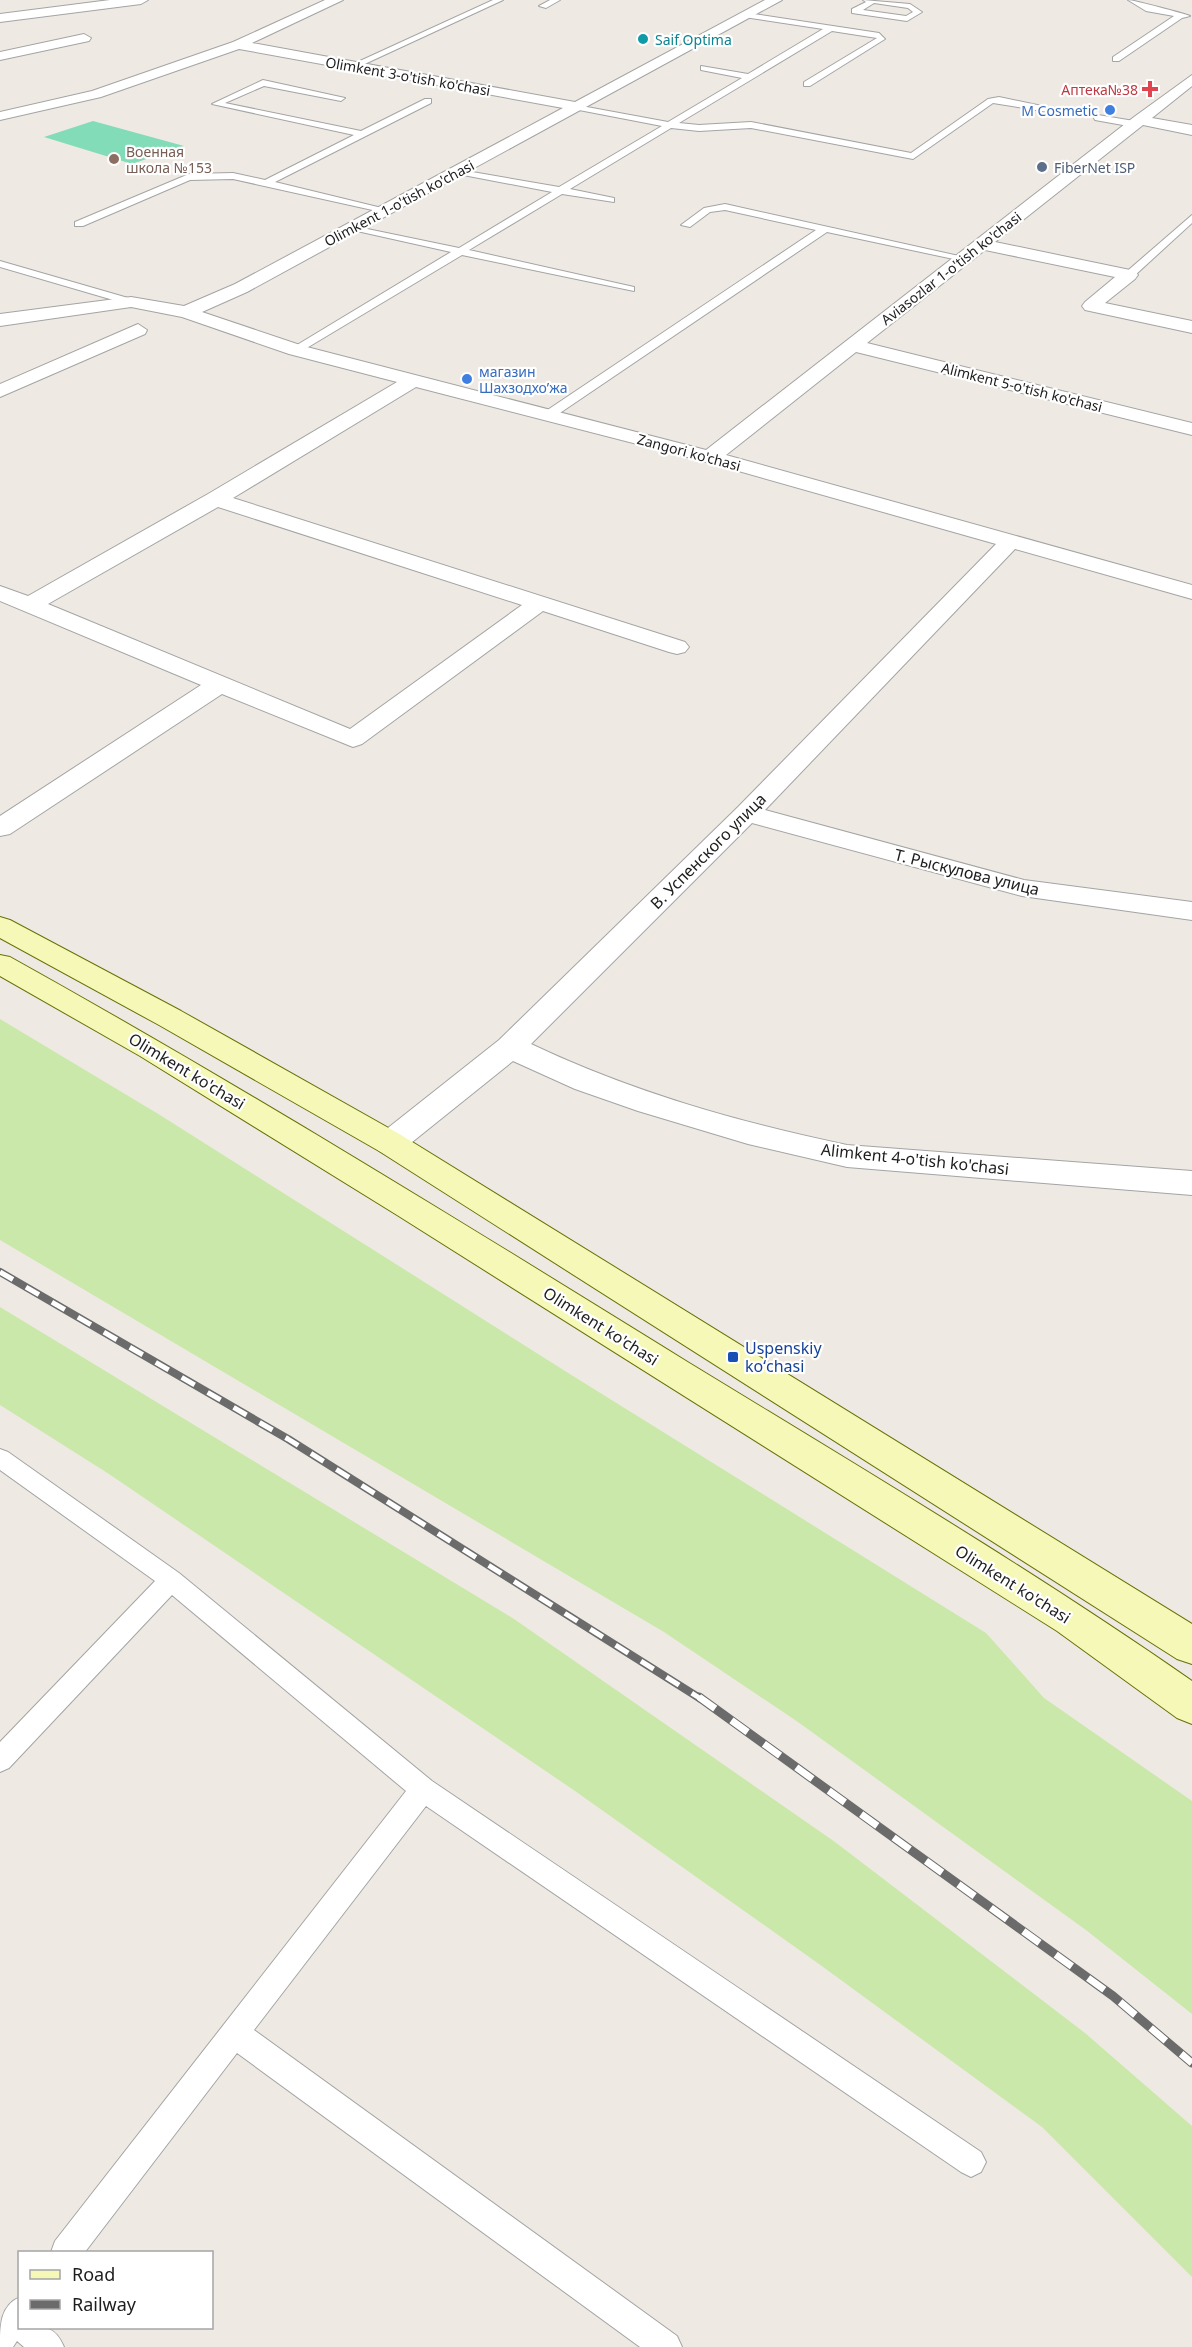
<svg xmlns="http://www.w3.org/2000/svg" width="1192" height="2347" font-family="'Noto Sans',sans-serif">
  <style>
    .grass { fill: #c9e8a9 }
    .pitch { fill: #82dcb7 }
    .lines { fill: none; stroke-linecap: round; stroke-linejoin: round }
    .service-casing { stroke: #a4a4a4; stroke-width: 2 }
    .minor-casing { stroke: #a4a4a4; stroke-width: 2 }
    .secondary-casing { stroke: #687107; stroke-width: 2 }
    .service { fill: #fff; fill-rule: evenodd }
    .minor { fill: #fff; fill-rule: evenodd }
    .secondary { fill: #f6f8b7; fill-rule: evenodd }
    .rail-far1-casing { stroke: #6b6b6b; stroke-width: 8 }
    .rail-casing { stroke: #6b6b6b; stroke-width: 9 }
    .rail-far1 { stroke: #fff; stroke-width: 5; stroke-dasharray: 15; stroke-linecap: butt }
    .rail { stroke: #fff; stroke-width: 7; stroke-dasharray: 20; stroke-linecap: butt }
    .culture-dot { fill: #0f9aa8; stroke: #fff; stroke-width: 2 }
    .health-dot { fill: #e0444e; stroke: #fff; stroke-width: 2 }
    .shop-dot { fill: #3f7fe0; stroke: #fff; stroke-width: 2 }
    .education-dot { fill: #8d6e63; stroke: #fff; stroke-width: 2 }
    .service-dot { fill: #5c6f8a; stroke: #fff; stroke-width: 2 }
    .transit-dot { fill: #1a4fb4; stroke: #fff; stroke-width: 2 }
    .labels { text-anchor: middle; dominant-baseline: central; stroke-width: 4.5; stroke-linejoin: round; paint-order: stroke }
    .far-culture-label { font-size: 14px; fill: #0d838f; stroke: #fff; text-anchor: start }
    .far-street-label { font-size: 14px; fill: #1d1d1d; stroke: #fff }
    .far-health-label { font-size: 14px; fill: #be3a42; stroke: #fff; text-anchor: end }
    .far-shop-label { font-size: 14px; fill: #366cbe; stroke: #fff; text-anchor: end }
    .far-education-label { font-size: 14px; fill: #785e54; stroke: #fff; text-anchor: start }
    .far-service-label { font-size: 14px; fill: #4e5e75; stroke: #fff; text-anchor: start }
    .street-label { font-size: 16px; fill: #1d1d1d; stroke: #fff }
    .transit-label { font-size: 16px; fill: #164399; stroke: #fff; text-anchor: start }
  </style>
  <rect width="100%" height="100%" fill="#eeeae3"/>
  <!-- grass -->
  <path class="grass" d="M0,1019L160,1115L573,1376L986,1633L1044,1698L1192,1801V2014L1086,1930L798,1722L664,1632L0,1240Z
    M0,1307L514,1619L835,1842L1085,2033L1192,2126V2277L1042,2127L819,1964L575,1791L109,1474L0,1405Z"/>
  <!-- pitch -->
  <path class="pitch" d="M93,121L184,146L132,164L44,137Z"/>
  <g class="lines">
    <defs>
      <path id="service" d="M493,0H503L356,68L349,66Z
        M550,0H560L546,8L539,6Z
        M863,0L910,4L922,12L907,21L852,13V9L866,2ZM874,3L908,8L913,12L906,16L863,10Z
        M1128,0C1133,0 1186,14 1190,16L1182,18L1119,61H1113V57L1174,16L1146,11Z
        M747,13L879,33L885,39L810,86H804V82L877,38L832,31L679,123L699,125L751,122L911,153L988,99L999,97L1070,112L1066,115L993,103L913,159L751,128L699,131L671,128L570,189L614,198V202L562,194L469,250L634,287V291L462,255L300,352H292V348L451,252L348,229V225L459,248L552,192L458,174L453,171L455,169L559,187L662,126L579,110L575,107L576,105L668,122L742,78L701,70V66L748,74L823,29L744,17Z
        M263,80L345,98L341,101L264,86L225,103L361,131L425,99H431V103L275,182L386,209V213L233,179L190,180L83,226H75V222L189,174L233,173L265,180L354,135L212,104Z
        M1098,115L1134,121L1138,124L1134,127L1095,120L1094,118Z
        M725,204L968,258L963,261L827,232L551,419H543V413L816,230L725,210L710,212L690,227L681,225L704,208Z
        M1192,215V223L1133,277H1125V273Z
        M0,261L135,300L136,302L127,304L0,267Z
        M0,1449L8,1452L179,1573L432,1781L981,2152L986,2162L981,2172L971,2177L961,2172L426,1806L254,2030L677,2336L682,2347H640L237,2053L85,2252H51L55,2241L406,1791L172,1595L9,1768L0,1772V1742L155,1581L0,1470Z
        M20,2297V2328C42,2328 54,2323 64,2347H24L17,2341L13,2347H0C0,2325 0,2306 20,2297Z"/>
      <path id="minor" d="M110,0H148L141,4L0,22V14Z
        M325,0H343L252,43L575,102L765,0H782L247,292L202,312L303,346L706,450L1134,117L1192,75V86L1152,118L1192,125V135L1143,125L995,242L1135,271L1138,275L1135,279L1105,303L1192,321V333L1085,310L1082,306L1085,302L1115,277L985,250L867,343L1192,423V435L856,352L726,455L1192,585V599L1015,549L765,810L1024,880L1192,902V920L1022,896L752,823L531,1044C632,1092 738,1122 847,1145L1192,1171V1195L847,1167L748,1144L638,1111L575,1089L513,1061L401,1151L390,1154L379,1151L374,1143L379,1135L499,1040L738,807L996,544L703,461L416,387L233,498L685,642L689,647L685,652L677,654L669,652L543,611L362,744L353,747L222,694L10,834L0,836V816L201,685L0,601V586L28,596L208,494L397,382L289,354L182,317L131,307L0,326V314L131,297L184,306L235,284L563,108L239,49L101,97L0,120V112L92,91L233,42ZM218,507L522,605L350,729L48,604Z
        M84,34L91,38L89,41L0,60V52Z
        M138,324L147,330L145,334L0,397V384Z"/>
      <path id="secondary" d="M0,917L10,920L181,1011L401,1135L1192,1624V1664L1177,1659L379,1151L159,1025L0,938Z
        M0,955L10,957C240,1085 463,1223 686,1361C856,1465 1028,1567 1192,1681V1724L1177,1718L1057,1631L397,1215L140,1056L0,976Z"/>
    </defs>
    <!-- service casing -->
    <use href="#service" class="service-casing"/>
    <!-- minor casing -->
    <use href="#minor" class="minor-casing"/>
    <!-- secondary casing -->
    <use href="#secondary" class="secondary-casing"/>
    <!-- service -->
    <use href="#service" class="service"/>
    <!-- minor -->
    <use href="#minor" class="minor"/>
    <!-- secondary -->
    <use href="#secondary" class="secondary"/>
    <defs>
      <path id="rail-far1" d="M0,1272L288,1439L701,1699"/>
      <path id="rail" d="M699,1697L1113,1996L1192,2063"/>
    </defs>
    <!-- rail-far1 casing -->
    <use href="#rail-far1" class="rail-far1-casing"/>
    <!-- rail casing -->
    <use href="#rail" class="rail-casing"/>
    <!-- rail-far1 -->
    <use href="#rail-far1" class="rail-far1"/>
    <!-- rail -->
    <use href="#rail" class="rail"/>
  </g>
  <!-- markers -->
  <circle class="culture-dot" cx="643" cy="39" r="6"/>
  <path class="health-dot" d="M1147 80h6v6h6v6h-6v6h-6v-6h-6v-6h6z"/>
  <g class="shop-dot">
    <circle cx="1110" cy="110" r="6"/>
    <circle cx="467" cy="379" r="6"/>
  </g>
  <circle class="education-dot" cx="114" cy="159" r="6"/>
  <circle class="service-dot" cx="1042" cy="167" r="6"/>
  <rect class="transit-dot" x="727" y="1351" width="12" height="12" rx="3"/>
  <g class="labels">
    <!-- far-culture labels -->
    <g class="far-culture-label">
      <text x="655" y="39">Saif Optima</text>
    </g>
    <!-- far-street labels -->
    <g class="far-street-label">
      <text transform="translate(408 76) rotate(10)">Olimkent 3-o'tish ko'chasi</text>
      <text transform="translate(399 203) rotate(-28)">Olimkent 1-o'tish ko'chasi</text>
      <text transform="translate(951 268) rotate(-38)">Aviasozlar 1-o'tish ko'chasi</text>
      <text transform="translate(1022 387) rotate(14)">Alimkent 5-o'tish ko'chasi</text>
      <text transform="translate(689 452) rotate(15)">Zangori ko'chasi</text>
    </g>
    <!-- far-health labels -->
    <g class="far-health-label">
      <text x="1138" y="89">Аптека№38</text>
    </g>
    <!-- far-shop labels -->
    <g class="far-shop-label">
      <text x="1098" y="110">M Cosmetic</text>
      <text x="479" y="371" text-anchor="start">магазин<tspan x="479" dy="16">Шахзодхо’жа</tspan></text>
    </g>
    <!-- far-education labels -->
    <g class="far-education-label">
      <text x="126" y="151">Военная<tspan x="126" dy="16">школа №153</tspan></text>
    </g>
    <!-- far-service labels -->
    <g class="far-service-label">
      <text x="1054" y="167">FiberNet ISP</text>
    </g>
    <!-- street labels -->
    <g class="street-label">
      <text transform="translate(708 851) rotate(-45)">В. Успенского улица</text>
      <text transform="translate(967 872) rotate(14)">Т. Рыскулова улица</text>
      <text transform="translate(187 1071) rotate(31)">Olimkent ko'chasi</text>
      <text transform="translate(915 1159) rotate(6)">Alimkent 4-o'tish ko'chasi</text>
      <text transform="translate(601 1326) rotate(32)">Olimkent ko'chasi</text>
      <text transform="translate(1013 1584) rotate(32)">Olimkent ko'chasi</text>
    </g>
    <!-- transit labels -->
    <g class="transit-label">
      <text x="745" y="1348">Uspenskiy<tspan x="745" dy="18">koʻchasi</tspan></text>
    </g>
  </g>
  <!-- legend -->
  <rect x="18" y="2251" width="195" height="78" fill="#ffffff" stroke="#a5a5a5" stroke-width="1.5"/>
  <rect x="30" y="2270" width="30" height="9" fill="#f6f8b7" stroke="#a5a5a5" stroke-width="1.5"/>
  <text x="72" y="2281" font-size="18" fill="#1d1d1d">Road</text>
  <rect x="30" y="2300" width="30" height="9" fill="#6b6b6b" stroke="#a5a5a5" stroke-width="1.5"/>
  <text x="72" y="2311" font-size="18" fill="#1d1d1d">Railway</text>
</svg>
